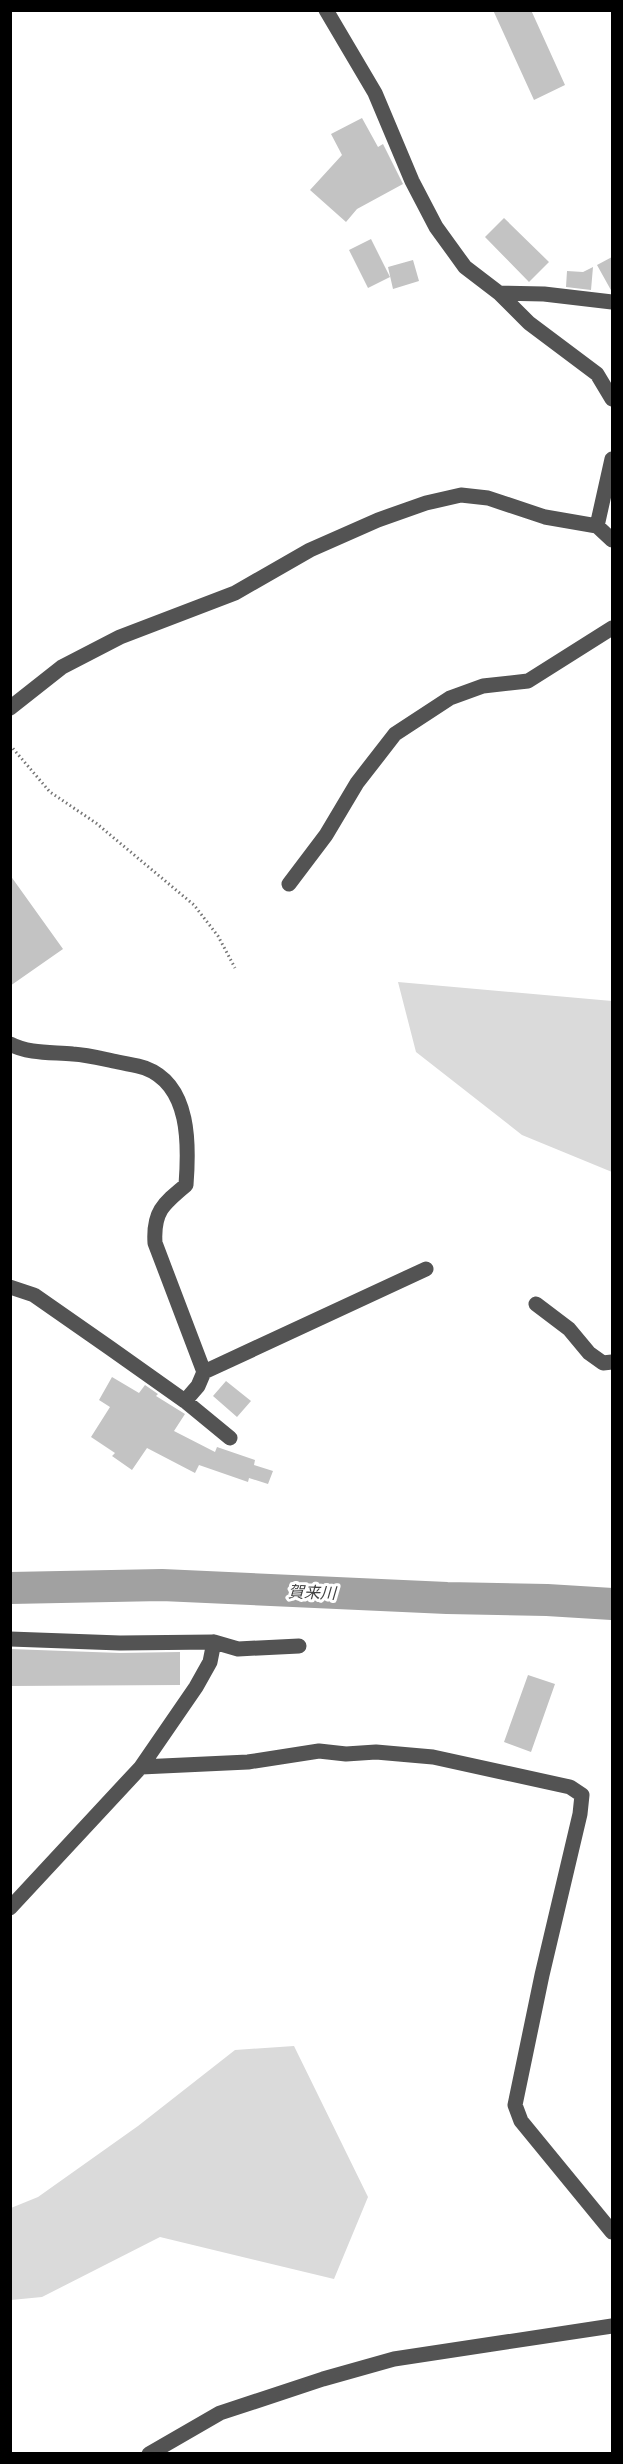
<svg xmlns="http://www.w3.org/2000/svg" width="623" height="2464" font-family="Manrope,'Noto Sans JP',sans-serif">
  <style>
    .green { fill: #dadada }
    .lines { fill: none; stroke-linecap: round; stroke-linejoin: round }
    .river { stroke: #a1a1a1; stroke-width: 32 }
    .building { fill: #c3c3c3 }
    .path { stroke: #757575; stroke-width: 3; stroke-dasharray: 1.5 3; stroke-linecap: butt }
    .minor { stroke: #535353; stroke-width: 15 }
    .labels { text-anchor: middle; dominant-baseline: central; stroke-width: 6; stroke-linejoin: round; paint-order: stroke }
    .water-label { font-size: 16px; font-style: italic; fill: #424242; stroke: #fff }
  </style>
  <rect width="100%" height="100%" fill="#fff"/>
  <!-- green -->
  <path class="green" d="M398,982L612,1001V1172L522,1135L416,1052Z
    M294,2046L368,2197L334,2279L160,2237L42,2297L11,2300V2208L38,2197L138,2126L235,2050Z"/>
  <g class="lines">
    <!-- river -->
    <path class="river" d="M10,1588L162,1585L447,1598L547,1600L612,1604"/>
  </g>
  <!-- building -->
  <path class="building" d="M493,10H531L565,85L534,100Z
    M362,118L378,147L383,144L403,184L357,209L346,222L310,190L342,155L331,134Z
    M504,218L549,262L529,282L485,237Z
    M371,239L390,277L368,288L349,250Z
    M612,257V292L597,265Z
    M413,260L419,281L393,289L388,267Z
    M593,267L591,290L566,287L567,271L583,272Z
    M10,875L63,949L10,986Z
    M112,1377L139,1393L145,1385L158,1394L156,1396L185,1414L174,1431L215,1452L217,1447L255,1460L254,1465L273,1471L268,1484L249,1478L248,1482L199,1465L195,1473L147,1448L132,1470L112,1456L115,1453L91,1437L110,1407L99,1400Z
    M226,1381L251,1401L237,1417L213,1396Z
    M10,1649L120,1653L180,1652V1685L10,1686Z
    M528,1675L555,1684L531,1752L504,1742Z"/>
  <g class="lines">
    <!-- path -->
    <path class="path" d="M10,745L50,792L96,823L194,905L218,936L235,968"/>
    <!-- minor -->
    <path class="minor" d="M326,10L375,93L412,181L436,227L465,267L499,293L529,323L597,374L612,399
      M499,293L544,294L612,302
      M597,526L612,459
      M10,708L62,667L120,637L235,593L310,550L378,520L426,503L461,495L488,498L545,517L597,526L612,540
      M289,884L326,835L357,783L395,734L450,698L483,686L528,681L612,628
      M10,1044C29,1054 52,1052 73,1054C89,1055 103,1059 118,1062C127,1064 137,1065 145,1068C191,1085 189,1146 186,1185C163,1204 153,1212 155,1243L204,1372
      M10,1287L34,1295L110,1348L185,1401L230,1438
      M536,1304L569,1329L589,1353L603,1363L612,1362
      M185,1401L198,1386L204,1372L426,1269
      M10,1639L120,1643L214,1642L238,1649L299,1646
      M141,1767L248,1762L319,1751L346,1754L376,1752L433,1757L570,1787L582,1795L580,1814L542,1975L515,2105L521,2121L612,2232
      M10,1908L141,1767L196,1687L210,1662L214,1642
      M149,2454L220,2413L323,2379L394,2359L612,2326"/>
  </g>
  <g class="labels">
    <!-- water labels -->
    <g class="water-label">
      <text transform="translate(312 1592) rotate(2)">賀来川</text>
    </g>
  </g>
  <!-- border -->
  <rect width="623" height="2464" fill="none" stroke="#000000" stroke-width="24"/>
</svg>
